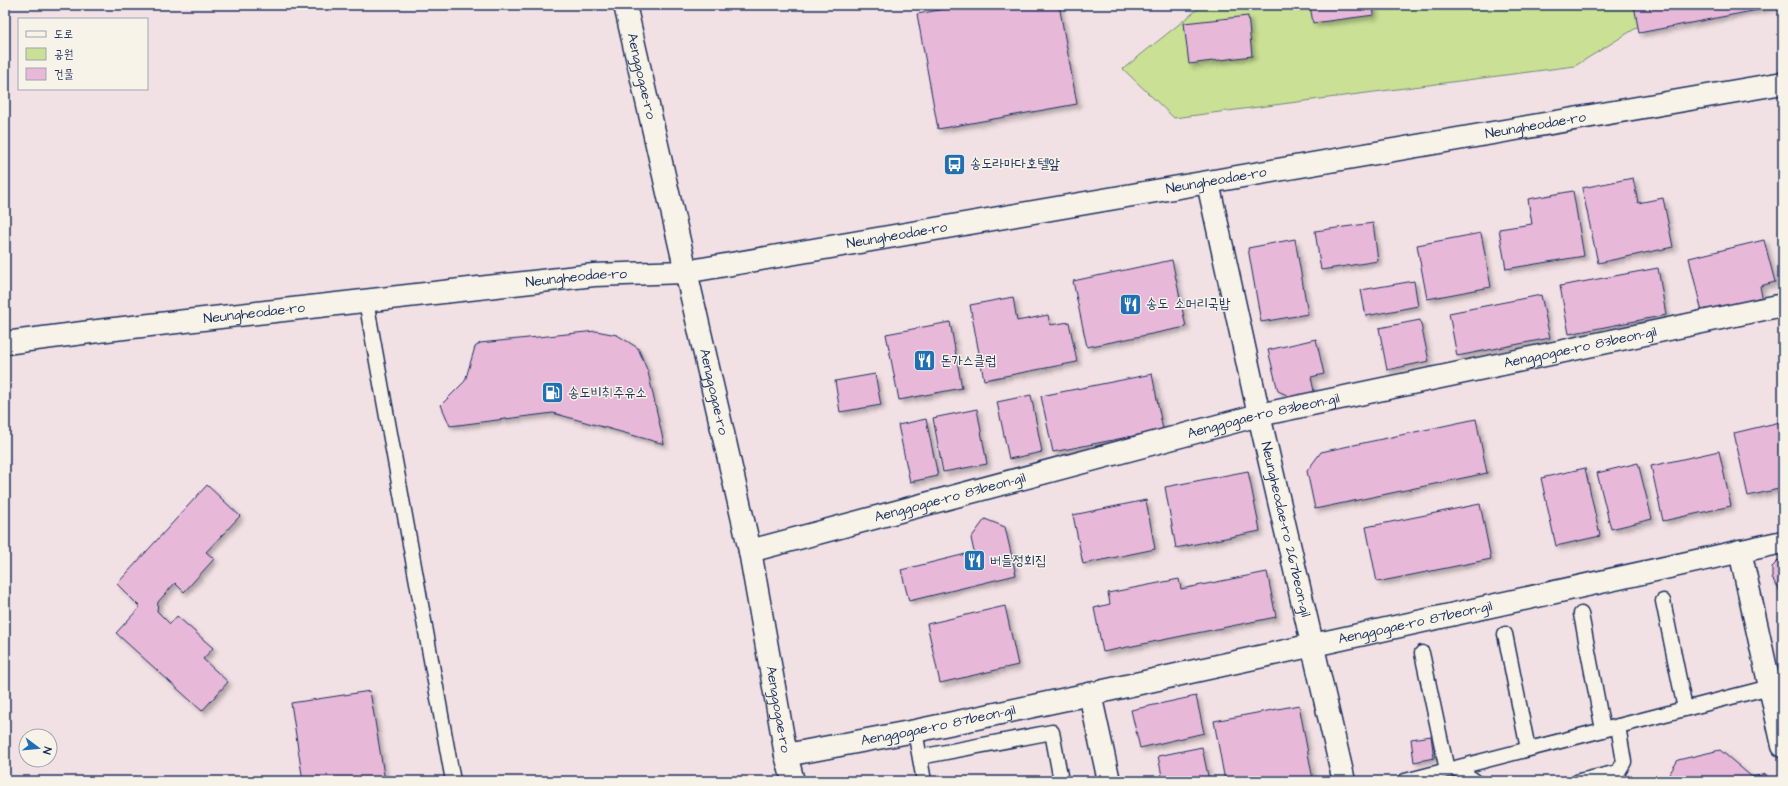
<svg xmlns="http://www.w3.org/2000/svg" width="1788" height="786" font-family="'Architects Daughter','Poor Story',sans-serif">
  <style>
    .green { fill: #c9e095; stroke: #72887a }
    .building { fill: #e8b8d9; stroke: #1b2f5e; filter: url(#shadow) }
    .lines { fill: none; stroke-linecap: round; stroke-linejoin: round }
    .service-casing { stroke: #1b2f5e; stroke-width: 17 }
    .minor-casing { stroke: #1b2f5e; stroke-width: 25 }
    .tertiary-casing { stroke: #1b2f5e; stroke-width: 25 }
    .secondary-casing { stroke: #1b2f5e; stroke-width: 25 }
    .service { stroke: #f7f3e8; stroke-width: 14 }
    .minor { stroke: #f7f3e8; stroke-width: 22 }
    .tertiary { stroke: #f7f3e8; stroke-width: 22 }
    .secondary { stroke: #f7f3e8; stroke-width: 22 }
    .labels { text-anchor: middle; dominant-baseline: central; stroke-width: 3; stroke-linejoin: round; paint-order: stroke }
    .street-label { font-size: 14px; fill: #1b2f5e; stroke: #f7f3e8 }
    .poi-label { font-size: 14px; fill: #1b2f5e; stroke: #f7f3e8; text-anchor: start }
  </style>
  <defs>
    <filter id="shadow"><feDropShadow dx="3.5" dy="3.5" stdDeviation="2" flood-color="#0004"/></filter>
  </defs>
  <rect width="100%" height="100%" fill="#f2e1e4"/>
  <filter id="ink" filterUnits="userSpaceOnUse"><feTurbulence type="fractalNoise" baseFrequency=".025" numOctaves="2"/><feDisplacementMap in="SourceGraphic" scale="8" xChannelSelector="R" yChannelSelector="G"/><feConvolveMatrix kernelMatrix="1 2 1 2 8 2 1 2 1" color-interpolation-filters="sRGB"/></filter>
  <g filter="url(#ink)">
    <!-- green -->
    <path class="green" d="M1203,5H1673L1575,66L1174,118L1123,69Z"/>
    <!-- building -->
    <path class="building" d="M968,5H1059L1077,104L938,129L917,14Z
      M1310,5H1373L1374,15L1313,23Z
      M1634,5H1783L1639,33Z
      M1248,16L1252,56L1189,64L1184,23Z
      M1633,178L1638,203L1663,198L1673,247L1598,263L1582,188Z
      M1573,191L1584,256L1506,269L1499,229L1532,224L1528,199Z
      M1373,223L1378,261L1321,270L1315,231Z
      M1481,233L1491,287L1427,299L1417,245Z
      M1295,239L1308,314L1261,322L1248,248Z
      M1764,240L1775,282L1760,286L1762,297L1702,312L1689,258Z
      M1172,260L1186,327L1087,347L1073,281Z
      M1658,268L1666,315L1569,334L1560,286Z
      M1414,281L1418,306L1366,316L1361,290Z
      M1541,295L1550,338L1457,356L1449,313Z
      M1013,297L1017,321L1048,315L1050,325L1069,322L1077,362L984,380L970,305Z
      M1420,320L1429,361L1387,370L1379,328Z
      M950,322L962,388L899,400L886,334Z
      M596,331L617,335L638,348L648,372L664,444L553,413L450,426L441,405L465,381L475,347L480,343Z
      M1316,339L1324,374L1311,377L1315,396L1298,400L1278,391L1268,350Z
      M875,374L881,405L840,412L835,381Z
      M1152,374L1163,430L1053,452L1041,396Z
      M1031,395L1042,452L1009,459L997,402Z
      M977,409L987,464L943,472L933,418Z
      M926,419L938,476L910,482L898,425Z
      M1476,419L1487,473L1315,509L1307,471L1321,452Z
      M1780,422L1783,434V488L1748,496L1734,433Z
      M1719,451L1731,506L1663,521L1651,466Z
      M1638,463L1652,519L1611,529L1597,473Z
      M1585,468L1600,536L1556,546L1541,478Z
      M1248,471L1260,531L1176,548L1165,487Z
      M207,485L240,516L206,552L214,559L184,592L175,583L158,602L157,611L170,624L177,616L213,648L203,659L228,682L202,711L116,633L140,607L117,584Z
      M1146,500L1155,549L1083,564L1073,515Z
      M1480,504L1491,559L1377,582L1366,527Z
      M985,519L1005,527L1016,575L909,601L901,570L974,552L971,538Z
      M1780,559H1783V592L1778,588L1772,578V567Z
      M1267,572L1276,617L1103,652L1094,608L1110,604L1108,593L1179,579L1181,589Z
      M1005,606L1018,665L940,683L927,624Z
      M370,691L385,781H303L291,703Z
      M1196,696L1204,733L1140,748L1131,710Z
      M1299,705L1313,780L1225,781L1214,721Z
      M1431,736L1434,758L1414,762L1411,739Z
      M1202,747L1209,781H1163L1158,756Z
      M1720,750L1752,777L1766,774L1768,781H1665L1678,760Z"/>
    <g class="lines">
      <defs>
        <path id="service" d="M366,301L453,781
          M1663,601L1685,709
          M1581,614L1603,730
          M1505,634L1528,749
          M1422,653L1447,770
          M915,731L924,781
          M920,757L1052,732L1061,781
          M1456,768L1475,781
          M1405,781L1770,687
          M1579,781L1618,772L1624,762L1618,726"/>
        <g id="minor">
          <path id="s1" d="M1208,183L1259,415L1344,781"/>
          <path id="s2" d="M750,551L1259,415L1783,305"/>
          <path d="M1740,551L1783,746"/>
          <path d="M1090,694L1109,781"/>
          <path id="s3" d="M786,755L915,731L1090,694L1783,542"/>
        </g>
        <g id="tertiary">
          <path id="s4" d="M625,5L750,551L786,755L793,781"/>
        </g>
        <g id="secondary">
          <path id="s5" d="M5,343L106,330L594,275L685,272L1783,83"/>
        </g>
      </defs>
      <!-- service casing -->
      <use href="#service" class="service-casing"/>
      <!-- minor casing -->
      <use href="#minor" class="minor-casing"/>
      <!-- tertiary casing -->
      <use href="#tertiary" class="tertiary-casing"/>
      <!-- secondary casing -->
      <use href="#secondary" class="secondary-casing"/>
      <!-- service -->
      <use href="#service" class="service"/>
      <!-- minor -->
      <use href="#minor" class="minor"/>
      <!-- tertiary -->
      <use href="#tertiary" class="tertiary"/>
      <!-- secondary -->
      <use href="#secondary" class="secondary"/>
    </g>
  </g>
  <!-- icons -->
  <defs>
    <symbol id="bus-square" viewBox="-11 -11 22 22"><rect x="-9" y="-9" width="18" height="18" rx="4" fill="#1f6fb2" stroke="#f7f3e8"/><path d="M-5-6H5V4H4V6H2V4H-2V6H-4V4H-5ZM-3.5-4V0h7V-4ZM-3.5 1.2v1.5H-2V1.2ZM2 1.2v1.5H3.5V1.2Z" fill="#fff"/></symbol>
    <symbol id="restaurant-square" viewBox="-11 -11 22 22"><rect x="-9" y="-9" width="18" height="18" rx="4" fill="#1f6fb2" stroke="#f7f3e8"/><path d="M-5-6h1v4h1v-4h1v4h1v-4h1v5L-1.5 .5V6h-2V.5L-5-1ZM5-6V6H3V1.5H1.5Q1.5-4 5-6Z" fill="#fff"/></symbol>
    <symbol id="fuel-square" viewBox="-11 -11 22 22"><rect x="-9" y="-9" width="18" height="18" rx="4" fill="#1f6fb2" stroke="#f7f3e8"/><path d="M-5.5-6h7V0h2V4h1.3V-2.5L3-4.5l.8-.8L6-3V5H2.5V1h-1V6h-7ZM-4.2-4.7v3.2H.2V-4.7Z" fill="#fff"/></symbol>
  </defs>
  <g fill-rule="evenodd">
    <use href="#bus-square" x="942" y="152" width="25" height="25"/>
    <use href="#restaurant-square" x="1118" y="292" width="25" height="25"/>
    <use href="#restaurant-square" x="912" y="348" width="25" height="25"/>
    <use href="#fuel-square" x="540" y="380" width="25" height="25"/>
    <use href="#restaurant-square" x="962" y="548" width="25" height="25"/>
  </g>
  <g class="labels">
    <!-- street labels -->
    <g class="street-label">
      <text stroke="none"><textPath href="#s4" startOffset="73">Aenggogae-ro</textPath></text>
      <text stroke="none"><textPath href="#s5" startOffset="1547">Neungheodae-ro</textPath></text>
      <text stroke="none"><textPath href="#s5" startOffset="1223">Neungheodae-ro</textPath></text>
      <text stroke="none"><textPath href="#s5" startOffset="899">Neungheodae-ro</textPath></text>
      <text stroke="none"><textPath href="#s5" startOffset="575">Neungheodae-ro</textPath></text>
      <text stroke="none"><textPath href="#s5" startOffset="251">Neungheodae-ro</textPath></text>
      <text stroke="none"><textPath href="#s2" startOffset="855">Aenggogae-ro 83beon-gil</textPath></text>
      <text stroke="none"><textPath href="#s4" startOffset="397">Aenggogae-ro</textPath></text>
      <text stroke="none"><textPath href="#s2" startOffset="531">Aenggogae-ro 83beon-gil</textPath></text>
      <text stroke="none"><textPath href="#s2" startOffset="207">Aenggogae-ro 83beon-gil</textPath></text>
      <text stroke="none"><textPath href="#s1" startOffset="355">Neungheodae-ro 267beon-gil</textPath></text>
      <text stroke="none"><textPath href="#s3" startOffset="643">Aenggogae-ro 87beon-gil</textPath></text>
      <text stroke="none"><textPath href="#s4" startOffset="721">Aenggogae-ro</textPath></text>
      <text stroke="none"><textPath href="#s3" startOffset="155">Aenggogae-ro 87beon-gil</textPath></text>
    </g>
    <!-- poi labels -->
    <g class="poi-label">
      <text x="970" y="164">송도라마다호텔앞</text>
      <text x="1146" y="304">송도 소머리국밥</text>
      <text x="940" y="361">돈가스클럽</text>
      <text x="568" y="393">송도비취주유소</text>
      <text x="990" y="561">버들정회집</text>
    </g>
  </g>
  <!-- margin -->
  <rect width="1788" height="786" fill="none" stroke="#f7f3e8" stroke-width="20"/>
  <rect x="10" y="10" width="1768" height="766" fill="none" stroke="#1b2f5e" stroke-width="1.5" filter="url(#ink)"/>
  <!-- legend -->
  <rect x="18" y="18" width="130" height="72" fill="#f7f3e8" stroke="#9fa5b1"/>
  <rect x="26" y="31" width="20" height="6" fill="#f7f3e8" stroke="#9fa5b1"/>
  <text x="54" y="38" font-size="12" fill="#1b2f5e">도로</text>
  <rect x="26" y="48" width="20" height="12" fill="#c9e095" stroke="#9fa5b1"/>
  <text x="54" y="58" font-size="12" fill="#1b2f5e">공원</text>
  <rect x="26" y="68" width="20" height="12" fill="#e8b8d9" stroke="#9fa5b1"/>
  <text x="54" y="78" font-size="12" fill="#1b2f5e">건물</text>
  <!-- north arrow -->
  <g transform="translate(38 748) rotate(106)"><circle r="19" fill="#f7f3e8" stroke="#9fa5b1"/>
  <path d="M0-3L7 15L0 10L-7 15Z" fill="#1f6fb2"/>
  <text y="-6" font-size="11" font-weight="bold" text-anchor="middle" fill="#1b2f5e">N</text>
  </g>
</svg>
